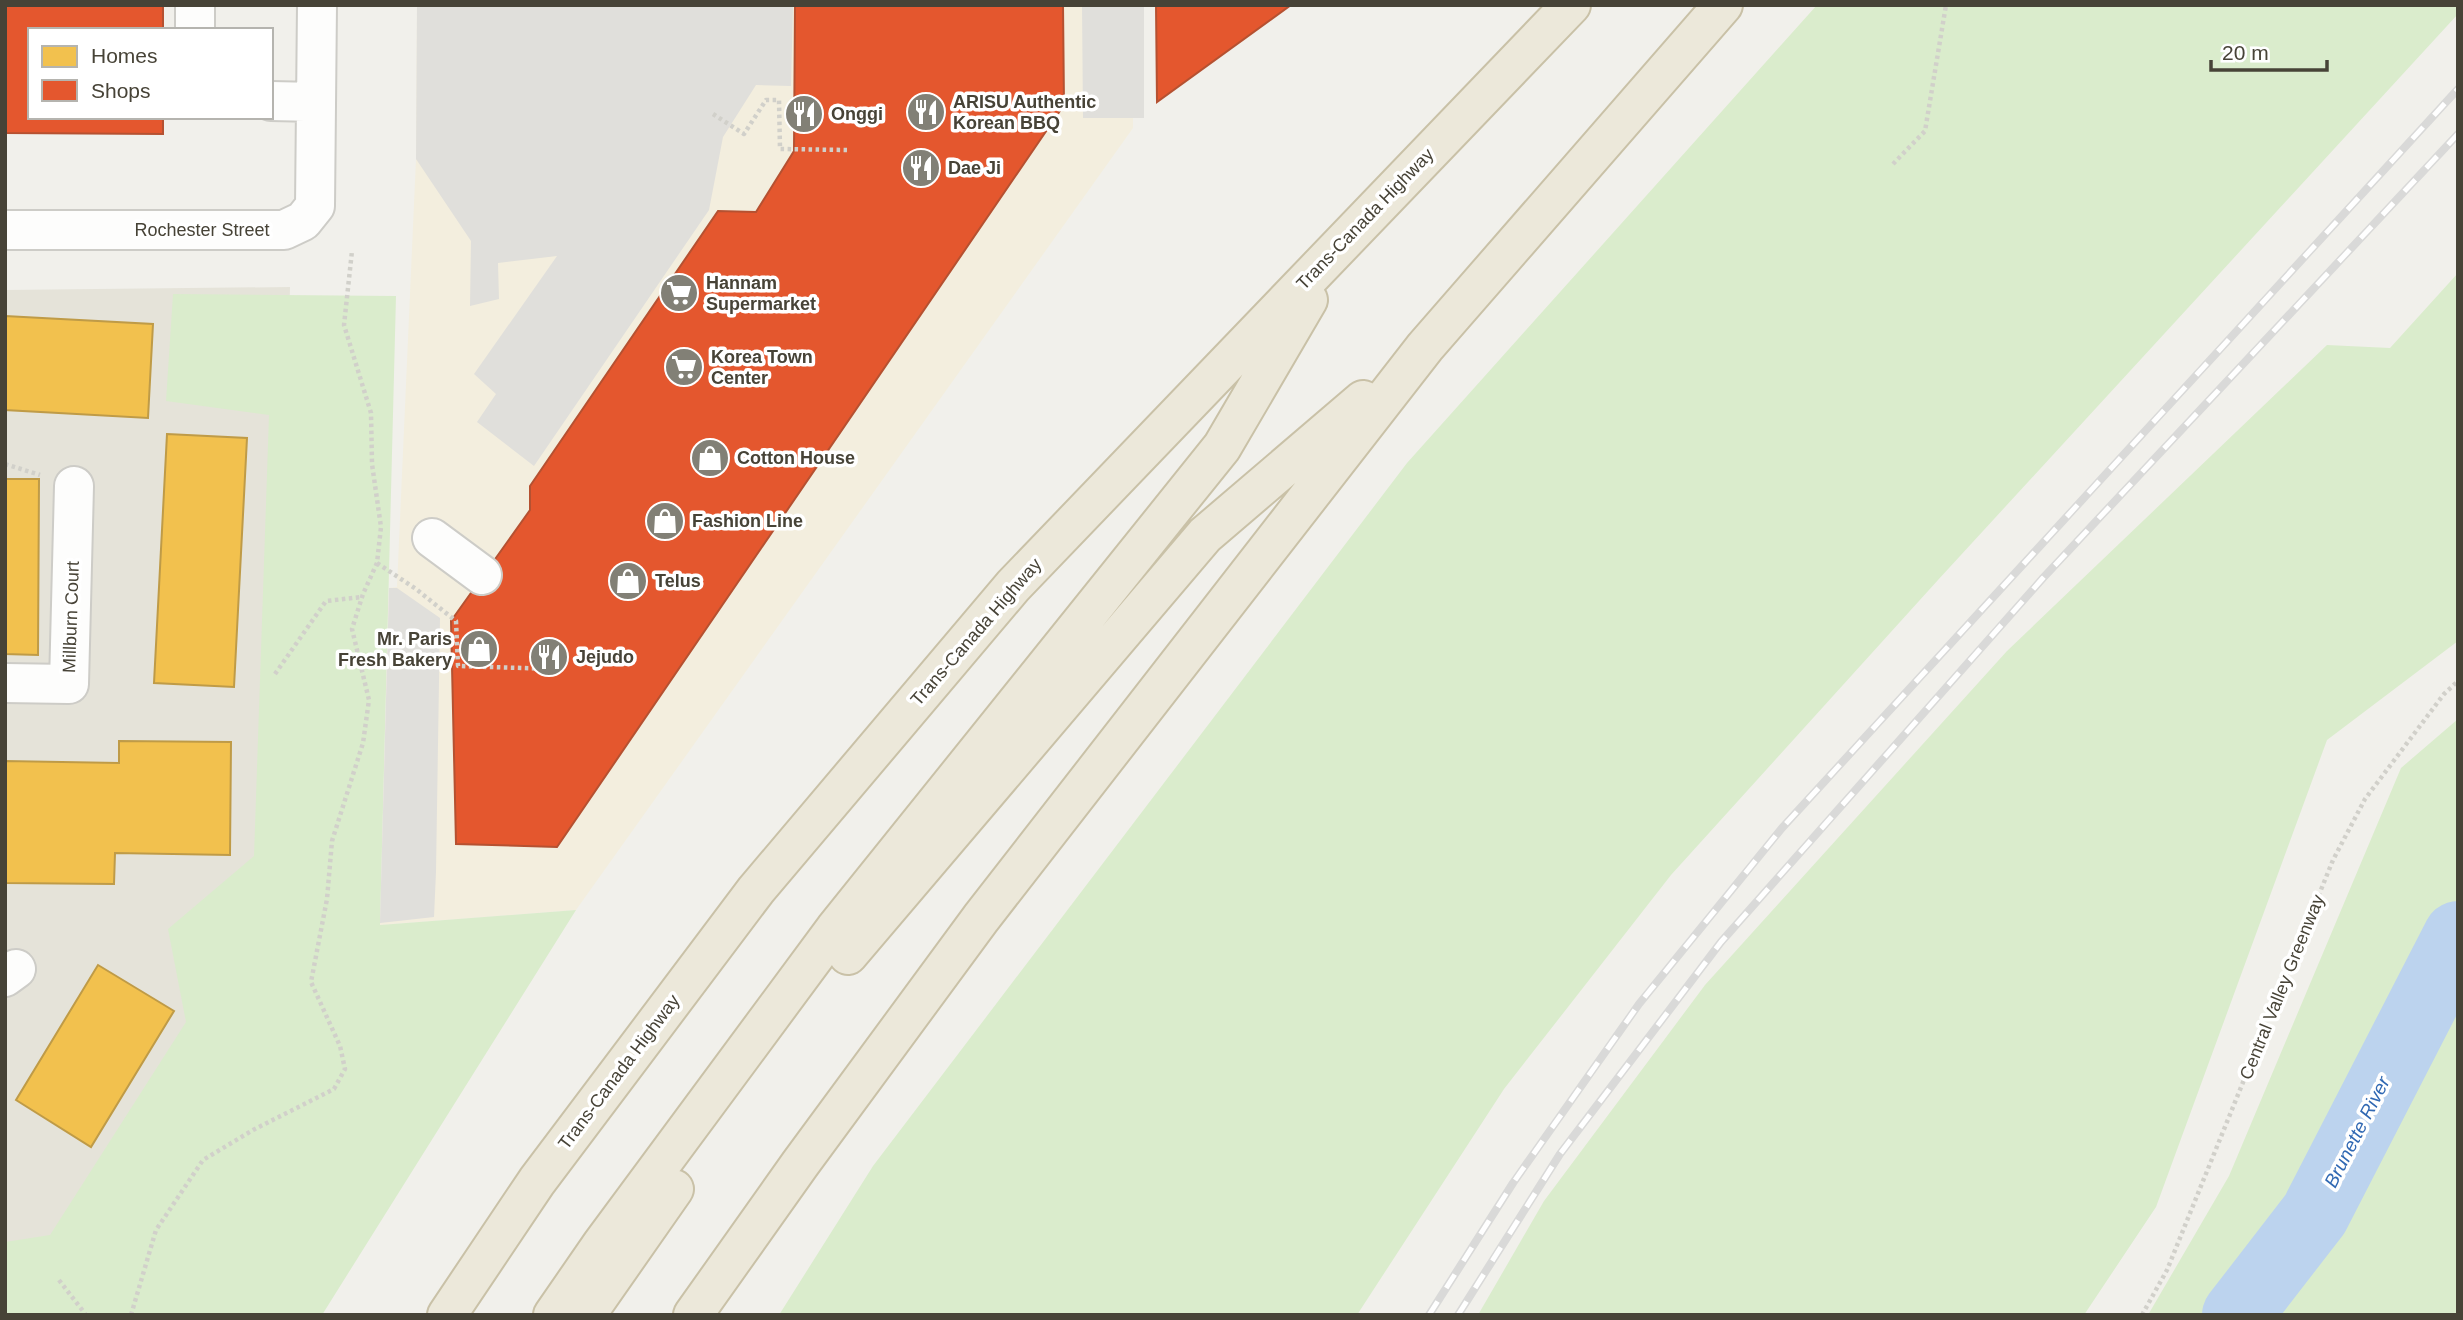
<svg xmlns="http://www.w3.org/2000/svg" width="2463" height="1320" font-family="Helvetica,sans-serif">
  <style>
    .residential { fill: #e5e3d9 }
    .commercial { fill: #f3eede }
    .green { fill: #daeccc }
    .parking { fill: #e0dfdb }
    .homes { fill: #f2c14e; stroke: #bf9b47; stroke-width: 2 }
    .shops { fill: #e4572e; stroke: #b55131; stroke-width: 2 }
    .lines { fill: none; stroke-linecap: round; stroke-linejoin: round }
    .river { stroke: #bcd3ee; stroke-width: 70 }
    .minor-casing { stroke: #cdccc7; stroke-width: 42 }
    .highway-casing { stroke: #c9c1a7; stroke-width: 42 }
    .path { stroke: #d1d0ca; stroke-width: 4.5; stroke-dasharray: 3.5 3.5; stroke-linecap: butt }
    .minor { stroke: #fdfdfc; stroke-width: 38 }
    .highway { stroke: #ece8da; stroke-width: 38 }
    .rail-casing { stroke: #d9d9d8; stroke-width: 8 }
    .rail { stroke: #fff; stroke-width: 5; stroke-dasharray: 16; stroke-linecap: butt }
    .labels { text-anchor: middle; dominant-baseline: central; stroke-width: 7; stroke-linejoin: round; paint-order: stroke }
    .poi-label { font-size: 18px; font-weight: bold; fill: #474337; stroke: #fff; text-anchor: start }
    .street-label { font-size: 18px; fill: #474337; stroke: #fff }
    .water-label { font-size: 19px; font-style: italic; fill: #3169b3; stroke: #fff }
  </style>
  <rect width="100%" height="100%" fill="#f1f0eb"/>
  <!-- residential -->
  <path class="residential" d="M290,287L273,1022L40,1315H5V290Z"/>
  <!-- commercial -->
  <path class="commercial" d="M417,5H1133V128L576,910L380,925L389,588L397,587L416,159Z"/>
  <!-- green -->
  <path class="green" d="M1817,5H2458V14L1938,580L1671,875L1504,1089L1357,1315H779L873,1166L1407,463Z
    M2458,273V641L2327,740L2156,1207L2084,1315H1478L1544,1201L1705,985L2007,651L2327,345L2390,348Z
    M173,294L396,296L380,925L576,910L322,1315H5V1242L50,1235L186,1022L168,929L254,856L269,415L166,401Z
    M2458,719V1315H2148L2229,1176L2401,768Z"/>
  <!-- parking -->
  <path class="parking" d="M417,5H793L791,86L756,85L723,137L709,210L534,466L477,422L496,394L474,374L557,256L498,263L499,299L470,306L471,241L416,159Z
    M1082,5H1144V118H1083Z
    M389,588H397L440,618L436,872L434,917L380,923Z"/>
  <!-- homes -->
  <path class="homes" d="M5,316L153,324L148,418L5,410Z
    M167,434L247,438L234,687L154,683Z
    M5,479H39L38,655L5,654Z
    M119,741L231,742L230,855L115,853L114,884L5,883V761L119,763Z
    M98,965L174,1011L91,1147L16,1100Z"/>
  <!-- shops -->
  <path class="shops" d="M5,5H163V30H30V117H163V134L5,133Z
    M795,5H1063L1064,105L557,847L456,844L451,621L530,510V486L718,211L756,212L794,151Z
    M1156,5H1291L1157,102Z"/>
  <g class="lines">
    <!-- river -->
    <path class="river" d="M2237,1315L2315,1214L2458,936"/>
    <defs>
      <path id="minor" d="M195,5V30
        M271,101L316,102
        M5,230H284L303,221L315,206L317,5
        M432,538L482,575
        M5,683L69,684L74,486
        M5,977L16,969"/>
      <path id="highway" d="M848,955L1205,535L1363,400
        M447,1315L537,1181L756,890L1013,586L1571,5
        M553,1315L602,1244L835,929L1222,447L1308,300
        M586,1315L674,1189
        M693,1315L800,1164L981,918L1425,347L1723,5"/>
    </defs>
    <!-- minor casing -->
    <use href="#minor" class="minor-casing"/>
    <!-- highway casing -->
    <use href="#highway" class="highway-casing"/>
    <!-- path -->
    <path class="path" d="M713,114L744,134L766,100H779L780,149L847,150
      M1893,164L1925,131L1946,5
      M5,464L40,475
      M377,563L416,589L456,621L458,666L554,669
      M275,674L326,601L362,597
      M59,1280L86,1315
      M131,1315L156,1230L203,1160L253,1130L334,1089L345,1069L340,1046L311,982L327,899L332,841L363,743L369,700L352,629L363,594L377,563L381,527L372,464L371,413L344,325L352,251
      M2142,1315L2167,1270L2333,860L2365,799L2444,694L2458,681"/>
    <!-- minor -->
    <use href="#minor" class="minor"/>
    <!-- highway -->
    <use href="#highway" class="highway"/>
    <defs>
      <path id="rail" d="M1429,1315L1513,1183L1639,1004L1782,828L2458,89
        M1458,1315L1560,1154L1721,942L2043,578L2458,134"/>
    </defs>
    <!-- rail casing -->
    <use href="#rail" class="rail-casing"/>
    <!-- rail -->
    <use href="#rail" class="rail"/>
  </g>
  <!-- icons -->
  <defs>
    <symbol id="restaurant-disc" viewBox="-11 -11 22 22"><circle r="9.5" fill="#828076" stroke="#fff"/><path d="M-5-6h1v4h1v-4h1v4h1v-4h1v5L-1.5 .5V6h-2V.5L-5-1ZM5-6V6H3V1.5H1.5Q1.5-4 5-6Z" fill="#fff"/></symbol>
    <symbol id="supermarket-disc" viewBox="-11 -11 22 22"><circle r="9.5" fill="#828076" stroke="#fff"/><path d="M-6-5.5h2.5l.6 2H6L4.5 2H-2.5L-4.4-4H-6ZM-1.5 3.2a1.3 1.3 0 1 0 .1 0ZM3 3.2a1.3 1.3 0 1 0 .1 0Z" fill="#fff"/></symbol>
    <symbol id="shop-disc" viewBox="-11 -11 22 22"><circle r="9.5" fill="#828076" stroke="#fff"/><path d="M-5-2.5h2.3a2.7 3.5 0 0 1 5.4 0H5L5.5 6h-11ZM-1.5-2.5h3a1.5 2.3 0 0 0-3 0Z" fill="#fff"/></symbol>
  </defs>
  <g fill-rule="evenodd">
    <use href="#restaurant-disc" x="904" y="90" width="44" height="44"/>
    <use href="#restaurant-disc" x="782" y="92" width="44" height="44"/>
    <use href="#restaurant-disc" x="899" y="146" width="44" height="44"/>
    <use href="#supermarket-disc" x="657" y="271" width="44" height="44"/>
    <use href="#supermarket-disc" x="662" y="345" width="44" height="44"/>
    <use href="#shop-disc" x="688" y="436" width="44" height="44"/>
    <use href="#shop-disc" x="643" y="499" width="44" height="44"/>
    <use href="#shop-disc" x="606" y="559" width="44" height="44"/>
    <use href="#shop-disc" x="457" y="627" width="44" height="44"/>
    <use href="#restaurant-disc" x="527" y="635" width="44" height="44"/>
  </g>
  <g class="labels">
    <!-- poi labels -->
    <g class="poi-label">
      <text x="953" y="102">ARISU Authentic<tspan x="953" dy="21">Korean BBQ</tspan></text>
      <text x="831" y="114">Onggi</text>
      <text x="948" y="168">Dae Ji</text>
      <text x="706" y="283">Hannam<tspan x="706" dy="21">Supermarket</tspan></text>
      <text x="711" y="357">Korea Town<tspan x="711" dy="21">Center</tspan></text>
      <text x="737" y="458">Cotton House</text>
      <text x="692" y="521">Fashion Line</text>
      <text x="655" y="581">Telus</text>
      <text x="452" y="639" text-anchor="end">Mr. Paris<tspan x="452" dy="21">Fresh Bakery</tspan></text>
      <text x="576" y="657">Jejudo</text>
    </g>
    <!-- street labels -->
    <g class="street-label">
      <text transform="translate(1365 219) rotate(-46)">Trans-Canada Highway</text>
      <text x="202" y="230">Rochester Street</text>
      <text transform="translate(71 617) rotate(-88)">Millburn Court</text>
      <text transform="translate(976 632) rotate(-49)">Trans-Canada Highway</text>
      <text transform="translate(2282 987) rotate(-68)">Central Valley Greenway</text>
      <text transform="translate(619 1072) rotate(-53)">Trans-Canada Highway</text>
    </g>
    <!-- water labels -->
    <g class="water-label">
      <text transform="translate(2357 1132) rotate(-63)">Brunette River</text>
    </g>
  </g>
  <!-- border -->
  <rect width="2463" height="1320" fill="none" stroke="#474337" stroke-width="14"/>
  <!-- legend -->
  <rect x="28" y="28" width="245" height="91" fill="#ffffff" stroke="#b5b4af" stroke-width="2"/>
  <rect x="42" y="46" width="35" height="21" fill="#f2c14e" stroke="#b5b4af" stroke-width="2"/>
  <text x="91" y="63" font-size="21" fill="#474337">Homes</text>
  <rect x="42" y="80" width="35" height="21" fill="#e4572e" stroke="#b5b4af" stroke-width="2"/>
  <text x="91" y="98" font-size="21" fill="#474337">Shops</text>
  <!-- scale -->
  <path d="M2211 60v10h116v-10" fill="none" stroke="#474337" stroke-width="3.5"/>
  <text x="2222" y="60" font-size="21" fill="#474337" stroke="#ffffff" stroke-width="5" paint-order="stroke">20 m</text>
</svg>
